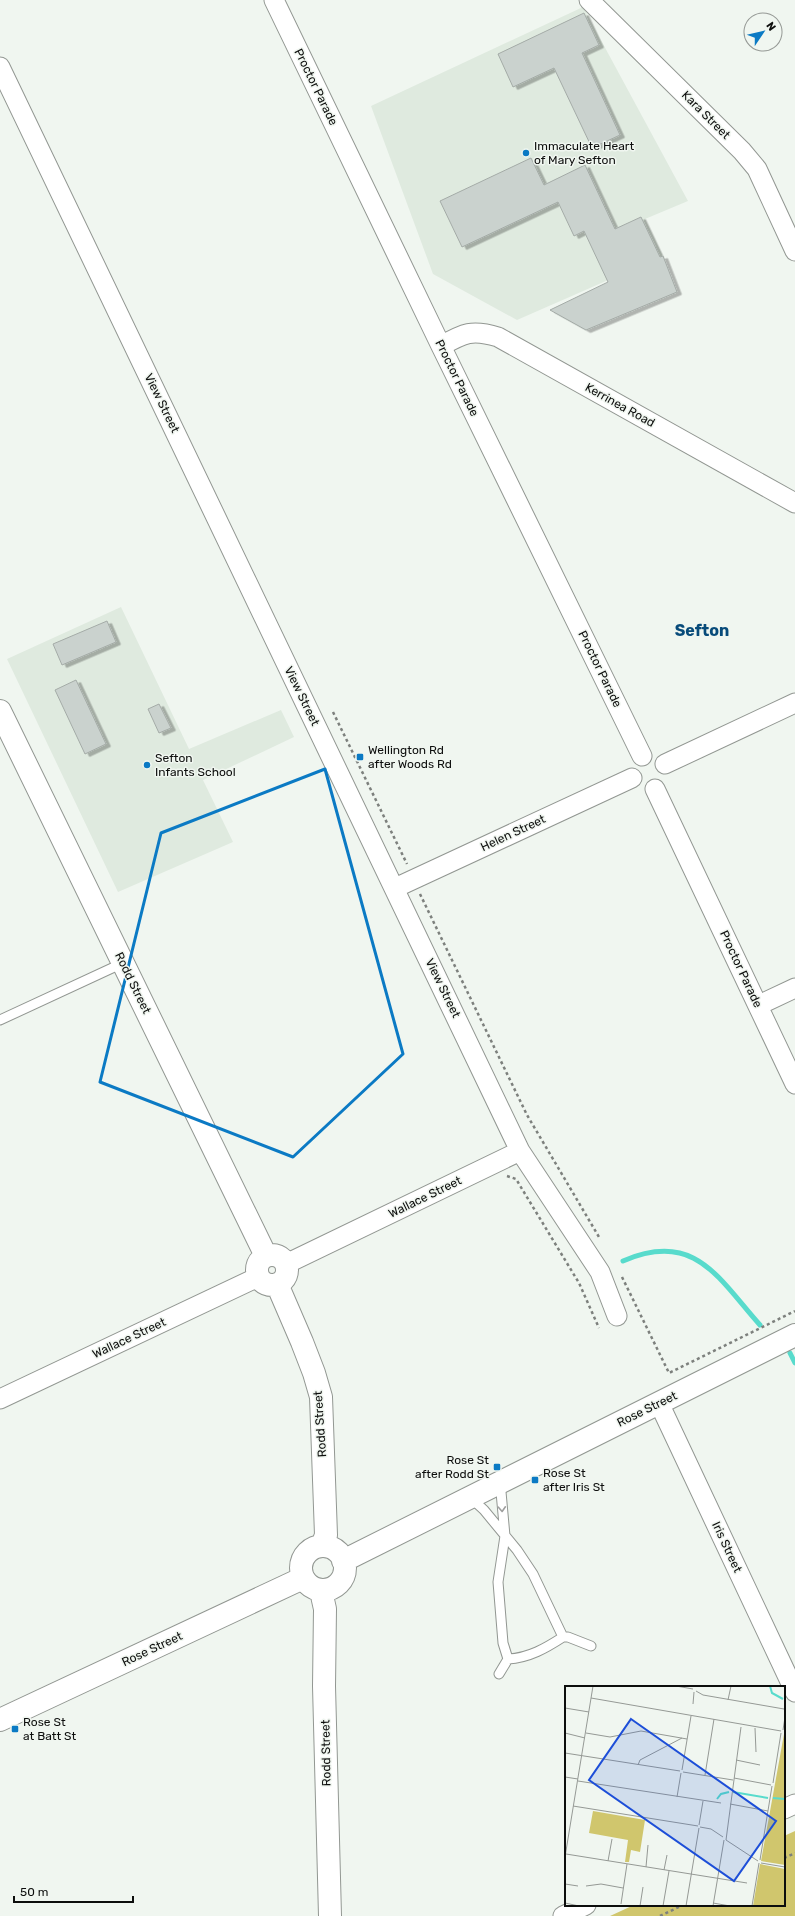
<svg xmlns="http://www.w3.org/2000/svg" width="795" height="1916" font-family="Rubik,sans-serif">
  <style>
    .built { fill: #dfeadf }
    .green { fill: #d0c66d }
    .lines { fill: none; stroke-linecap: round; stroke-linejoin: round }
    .stream { stroke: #58dbcc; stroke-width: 5 }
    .building { fill: #cad2ce; stroke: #a4aba7; filter: url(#shadow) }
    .lane-casing { stroke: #929792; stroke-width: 11 }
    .street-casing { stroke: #929792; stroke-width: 21 }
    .secondary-casing { stroke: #929792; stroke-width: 24 }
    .path { stroke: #7d807d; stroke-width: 2.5; stroke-dasharray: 3 3; stroke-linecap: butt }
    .lane { stroke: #fff; stroke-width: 9 }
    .street { stroke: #fff; stroke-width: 19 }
    .secondary { stroke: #fff; stroke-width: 22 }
    .oneway { stroke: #9e9f9e }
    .marked { fill: none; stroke: #0b7ac4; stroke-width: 3; stroke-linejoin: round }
    .poi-dot { fill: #0b7ac4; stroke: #f0f6f0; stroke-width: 1.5 }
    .labels { text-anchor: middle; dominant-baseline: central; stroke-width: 3; stroke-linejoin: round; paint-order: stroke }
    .street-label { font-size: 12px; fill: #0d0e0d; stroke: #f0f6f0 }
    .poi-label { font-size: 12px; fill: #0d0e0d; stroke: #f0f6f0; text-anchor: start }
    .district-label { font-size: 16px; font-weight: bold; fill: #084b7a; stroke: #f0f6f0 }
    .inset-river { fill: none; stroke: #58dbcc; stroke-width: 2 }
    .inset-road { fill: none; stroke: #959995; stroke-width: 1 }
    .view { fill: #1d4ed8; fill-opacity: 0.15; stroke: #1d4ed8; stroke-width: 2 }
    .inset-edge { fill: none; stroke: #0d0e0d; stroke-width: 2 }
  </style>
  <defs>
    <filter id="shadow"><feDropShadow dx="4.5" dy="2.5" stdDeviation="0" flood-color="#0004"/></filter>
  </defs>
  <rect width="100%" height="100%" fill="#f0f6f0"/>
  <!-- built -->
  <path class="built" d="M583,7L688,201L645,219L663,256L517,320L433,274L371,106Z
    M121,607L189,749L281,710L294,737L203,780L233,842L118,892L7,659Z"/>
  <!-- green -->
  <path class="green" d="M795,1831V1916H610L634,1905H784V1836Z"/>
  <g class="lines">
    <!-- stream -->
    <path class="stream" d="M623,1261C695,1230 718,1278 760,1325
      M790,1353L795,1363"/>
  </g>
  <!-- building -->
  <path class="building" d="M584,13L599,45L582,53L620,135L592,148L554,68L513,87L498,54Z
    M531,158L544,185L585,165L615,229L641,217L660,257L663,256L677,292L586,330L550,310L608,282L584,231L574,236L558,202L462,247L440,201Z
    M107,621L116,642L62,665L53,644Z
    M76,680L106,744L85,754L55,690Z
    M159,704L171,728L159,733L148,709Z"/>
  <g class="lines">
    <defs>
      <path id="lane" d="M0,1020L123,963
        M498,1484L501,1492L505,1536L498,1582L503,1643L508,1659
        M471,1498L484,1510L517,1550L533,1574L563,1637H568L591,1646
        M499,1674L508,1659C529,1658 546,1648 563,1637"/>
      <path id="street" d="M274,0L441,346L642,756
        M589,0L742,151L757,169L795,251
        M0,67L520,1151L600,1272L617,1316
        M441,346C464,333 472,329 498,337L795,503
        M665,764L795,703
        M655,789L795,1084
        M395,888L632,778
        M759,1005L795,988
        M286,1264L520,1151
        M0,1399L258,1277
        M659,1403L795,1692
        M784,1809L795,1804
        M563,1916L586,1905"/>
      <path id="secondary" d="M0,711L266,1256
        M257 1270a15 15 0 1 1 30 0a15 15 0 1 1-30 0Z
        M277,1284L302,1342L314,1373L321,1397L326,1535L322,1546
        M301 1568a22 22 0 1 1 44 0a22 22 0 1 1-44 0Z
        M343,1561L795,1335
        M321,1591L325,1609L324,1686L330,1916
        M0,1720L303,1578"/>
    </defs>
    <!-- lane casing -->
    <use href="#lane" class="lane-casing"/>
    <!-- street casing -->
    <use href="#street" class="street-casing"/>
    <!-- secondary casing -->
    <use href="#secondary" class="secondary-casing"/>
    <!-- path -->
    <path class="path" d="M333,712L407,864
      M420,894L527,1115L599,1237
      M507,1176L516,1179L579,1283L599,1328
      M622,1277L669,1373L795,1311
      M784,1858L795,1853
      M660,1916L683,1905"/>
    <!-- lane -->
    <use href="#lane" class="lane"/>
    <!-- street -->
    <use href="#street" class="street"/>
    <!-- secondary -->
    <use href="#secondary" class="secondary"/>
  </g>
  <!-- one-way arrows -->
  <defs><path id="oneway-chevron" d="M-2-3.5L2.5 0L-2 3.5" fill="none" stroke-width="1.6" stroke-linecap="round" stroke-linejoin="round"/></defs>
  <use class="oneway" href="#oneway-chevron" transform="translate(502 1509) rotate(87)"/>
  <!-- marked area -->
  <path class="marked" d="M325,769L403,1054L293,1157L100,1082L161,833Z"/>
  <!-- markers -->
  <g class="poi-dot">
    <circle cx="526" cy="153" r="4"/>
    <rect x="356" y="753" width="8" height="8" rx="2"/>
    <circle cx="147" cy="765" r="4"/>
    <rect x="493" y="1463" width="8" height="8" rx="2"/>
    <rect x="531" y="1476" width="8" height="8" rx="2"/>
    <rect x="11" y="1725" width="8" height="8" rx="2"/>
  </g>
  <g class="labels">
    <!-- street labels -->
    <g class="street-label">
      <text transform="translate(316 87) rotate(64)">Proctor Parade</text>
      <text transform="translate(706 115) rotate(45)">Kara Street</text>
      <text transform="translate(457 378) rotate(64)">Proctor Parade</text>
      <text transform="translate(162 403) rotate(64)">View Street</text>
      <text transform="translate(620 405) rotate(29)">Kerrinea Road</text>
      <text transform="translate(600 669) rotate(64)">Proctor Parade</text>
      <text transform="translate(302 696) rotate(64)">View Street</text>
      <text transform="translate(513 833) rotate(-25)">Helen Street</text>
      <text transform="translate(741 969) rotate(65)">Proctor Parade</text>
      <text transform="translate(133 983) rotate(64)">Rodd Street</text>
      <text transform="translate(443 988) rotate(64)">View Street</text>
      <text transform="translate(425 1197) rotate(-26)">Wallace Street</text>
      <text transform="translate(129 1338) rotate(-25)">Wallace Street</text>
      <text transform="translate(647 1409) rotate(-26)">Rose Street</text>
      <text transform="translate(320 1424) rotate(-94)">Rodd Street</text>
      <text transform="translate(727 1547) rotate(65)">Iris Street</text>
      <text transform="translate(152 1649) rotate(-25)">Rose Street</text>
      <text transform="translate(326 1753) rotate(-91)">Rodd Street</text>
    </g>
    <!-- poi labels -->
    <g class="poi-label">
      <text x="534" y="146">Immaculate Heart<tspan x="534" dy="14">of Mary Sefton</tspan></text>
      <text x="368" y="750">Wellington Rd<tspan x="368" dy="14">after Woods Rd</tspan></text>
      <text x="155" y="758">Sefton<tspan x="155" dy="14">Infants School</tspan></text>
      <text x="489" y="1460" text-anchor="end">Rose St<tspan x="489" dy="14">after Rodd St</tspan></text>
      <text x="543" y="1473">Rose St<tspan x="543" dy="14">after Iris St</tspan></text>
      <text x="23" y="1722">Rose St<tspan x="23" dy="14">at Batt St</tspan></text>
    </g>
    <!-- district labels -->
    <g class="district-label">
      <text x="702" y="630">Sefton</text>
    </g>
  </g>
  <!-- overview -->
  <g transform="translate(565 1686)">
    <rect width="220" height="220" fill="#f0f6f0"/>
    <path d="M219,48L220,50V179L196,175ZM28,125L80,134L75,166L66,164L64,176H60L63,154L24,147ZM195,178L220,183V220H188Z" fill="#d0c66d"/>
    <path class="inset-river" d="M205,0L207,7L218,13M168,106L203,112M208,112L220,113M152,113L156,108L164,106"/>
    <path class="inset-road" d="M111,0L128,3M131,5L138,9L219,23M26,12L216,45M163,14L166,0M128,18L129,6M0,22L24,26M190,42L191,66M218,44L220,31M0,47L20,52M21,47L45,51L76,45L122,53M0,67L115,85M171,74L195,79M73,79L75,74L117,52M117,84L126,30M118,86L168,94M140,89L149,33M0,91L13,93M169,92L206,99M13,95L156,117M208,97L216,47M112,111L116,87M165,118L203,125M8,120L133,140M134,139L138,115M135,141L146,143L158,151M161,154L176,41M161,154L193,175M1,168L182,197M0,171L28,0M195,174L207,100M43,175L47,153M196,177L220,181M81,181L83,159M99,184L102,169M0,198L13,200M21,200L36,198L58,202M0,217L14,220M148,217L165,220M56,218L62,178M75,220L78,201M98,220L104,185M121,220L134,142M148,220L159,154M187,220L194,177"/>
    <path class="view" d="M66,33L211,135L169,195L24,94Z"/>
    <rect width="220" height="220" class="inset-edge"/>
  </g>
  <!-- north arrow -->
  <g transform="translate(763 32) rotate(55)"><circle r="19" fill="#f0f6f0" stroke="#959995"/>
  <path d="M0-3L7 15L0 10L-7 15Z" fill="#0b7ac4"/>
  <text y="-6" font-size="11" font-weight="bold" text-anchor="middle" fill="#0d0e0d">N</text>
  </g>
  <!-- scale -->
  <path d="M14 1896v6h119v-6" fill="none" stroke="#0d0e0d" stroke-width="2"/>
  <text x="20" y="1896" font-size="12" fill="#0d0e0d" stroke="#f0f6f0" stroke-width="3" paint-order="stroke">50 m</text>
</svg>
